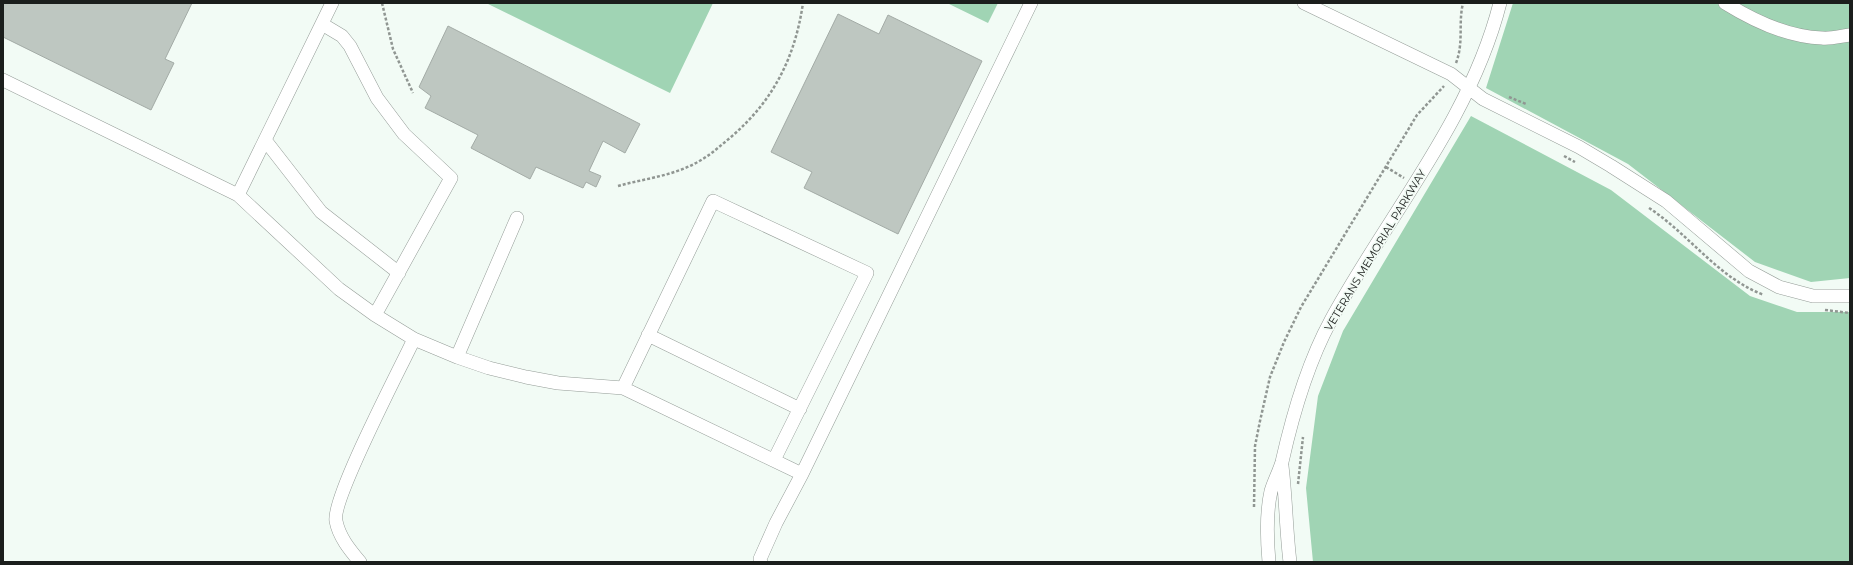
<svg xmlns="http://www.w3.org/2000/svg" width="1853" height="565" font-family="Montserrat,sans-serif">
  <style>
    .green { fill: #a0d4b4 }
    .building { fill: #bec7c1; stroke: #a3aba6 }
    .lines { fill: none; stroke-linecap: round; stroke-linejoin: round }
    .minor-casing { stroke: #949c97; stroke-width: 14 }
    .path { stroke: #909692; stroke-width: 2.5; stroke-dasharray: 3 2; stroke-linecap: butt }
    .minor { stroke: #fff; stroke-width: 13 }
    .labels { text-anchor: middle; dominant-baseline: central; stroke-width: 3.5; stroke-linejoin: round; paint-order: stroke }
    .street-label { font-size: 11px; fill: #1b1e1c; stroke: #f2fbf5 }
  </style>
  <rect width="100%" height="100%" fill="#f2fbf5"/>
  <!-- green -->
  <path class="green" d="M486,3H713L670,93Z
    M947,3H998L988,23Z
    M1513,3H1850V278L1811,282L1755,262L1628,164L1486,88Z
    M1471,116L1611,190L1750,296L1797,312H1850V562H1313L1306,488L1318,396L1343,331Z"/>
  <!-- building -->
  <path class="building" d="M3,3H192L165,59L174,63L151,110L3,37Z
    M838,14L879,34L888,15L982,61L898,234L804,188L812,172L771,152Z
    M448,26L640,124L625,153L603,141L589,171L601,176L596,187L586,182L583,188L536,167L530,179L471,148L478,135L425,108L431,96L419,87Z"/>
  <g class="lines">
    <defs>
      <path id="minor" d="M1304,3L1451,74L1483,99L1579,147L1611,166L1666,201L1749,271L1779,287L1813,296H1850
        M1725,3C1754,21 1787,37 1822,38C1831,39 1841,36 1850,35
        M322,24L342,36L350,46L377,98L404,134L451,178L375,315
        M3,80L238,195L339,289L375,315L414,339L457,357L489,368L526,377L558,383L623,388L802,474L1031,3
        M265,140L321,212L399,273
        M238,195L332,3
        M648,335L800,409
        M457,357L517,218
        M623,388L713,201L867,273L774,460
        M1282,466C1286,498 1286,530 1290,562
        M360,562C350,550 339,537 336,521C331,500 401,367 414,339
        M761,562L760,559L776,523L802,474
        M1269,562C1267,540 1266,513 1271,491C1274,481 1279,472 1282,462C1293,413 1307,364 1331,320C1388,215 1470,121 1500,3"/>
    </defs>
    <!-- minor casing -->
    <use href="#minor" class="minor-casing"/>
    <!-- path -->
    <path class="path" d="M382,3L393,49L413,93
      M1456,63C1464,42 1458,24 1463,3
      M1509,97L1526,104
      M1564,156L1575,162
      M1386,167L1404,178
      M618,186C643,179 671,176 694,164C708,157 719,147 731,137C773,101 795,58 803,3
      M1649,208C1689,234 1718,278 1764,295
      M1825,310L1850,313
      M1298,484L1303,437
      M1254,507L1255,446L1260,421L1270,377L1284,342L1301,307L1417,115L1444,86"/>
    <!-- minor -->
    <use href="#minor" class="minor"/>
  </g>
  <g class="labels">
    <!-- street labels -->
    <g class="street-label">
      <text transform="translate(1375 250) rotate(-59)">VETERANS MEMORIAL PARKWAY</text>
    </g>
  </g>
  <!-- border -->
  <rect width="1853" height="565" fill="none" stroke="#1b1e1c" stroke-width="8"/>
</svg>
